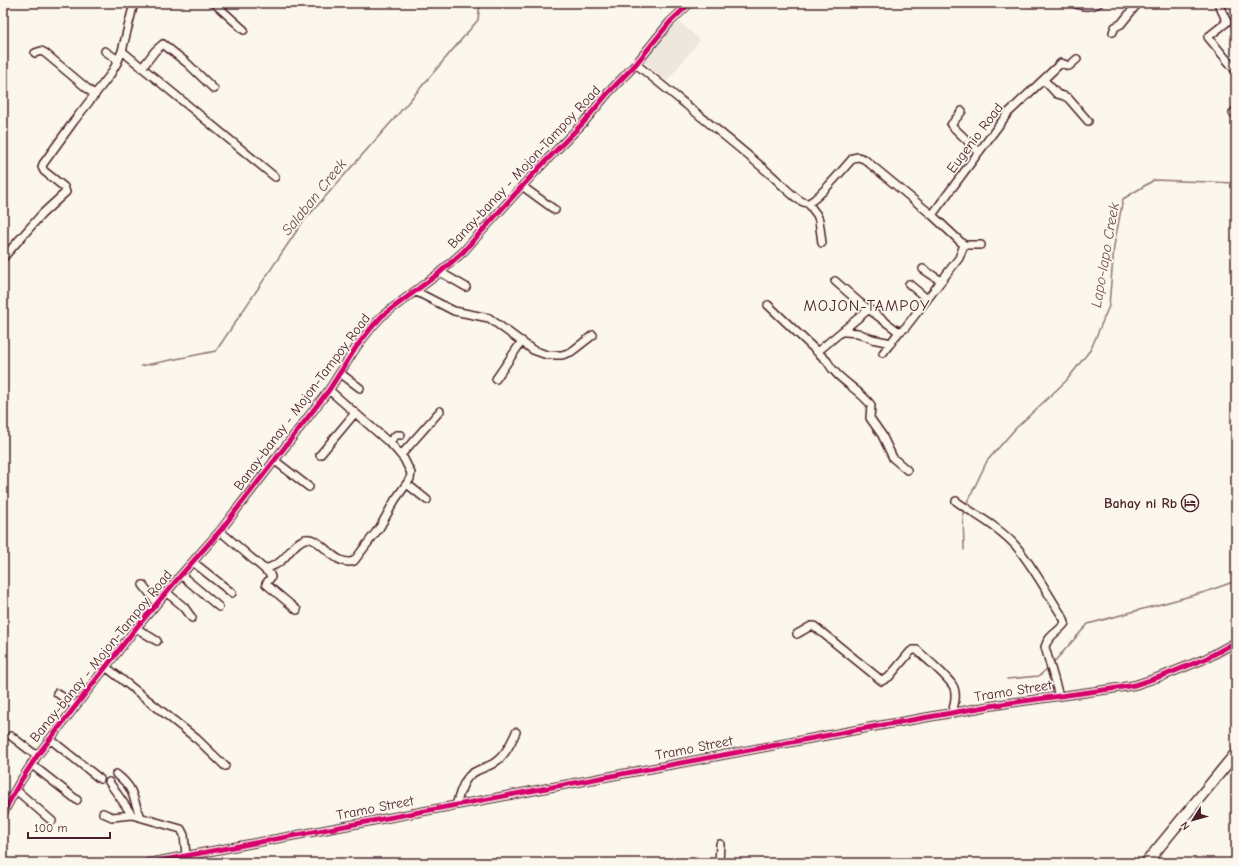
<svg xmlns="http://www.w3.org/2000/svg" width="1239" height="866" font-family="'Comic Neue',sans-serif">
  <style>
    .built { fill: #eee7de }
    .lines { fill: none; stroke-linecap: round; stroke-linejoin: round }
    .stream { stroke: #907477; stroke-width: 1.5 }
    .minor-casing { stroke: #4a1f2b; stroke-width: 10 }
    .highway-casing { stroke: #4a1f2b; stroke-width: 13 }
    .minor { stroke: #fbf7ec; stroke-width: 7 }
    .highway { stroke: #fbf7ec; stroke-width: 10 }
    .cycleway-casing { stroke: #fbf7ec; stroke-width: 8 }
    .cycleway { stroke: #d6006c; stroke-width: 5 }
    .labels { text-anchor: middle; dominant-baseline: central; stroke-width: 3.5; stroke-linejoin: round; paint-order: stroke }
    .street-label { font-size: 14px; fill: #4a1f2b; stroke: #fbf7ec }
    .poi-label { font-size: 14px; font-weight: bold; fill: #4a1f2b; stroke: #fbf7ec; text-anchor: end }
    .water-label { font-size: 15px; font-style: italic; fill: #6d4a51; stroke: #fbf7ec }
    .quarter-label { font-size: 16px; letter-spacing: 1px; fill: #4a1f2b; stroke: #fbf7ec }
  </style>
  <rect width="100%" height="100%" fill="#fbf7ec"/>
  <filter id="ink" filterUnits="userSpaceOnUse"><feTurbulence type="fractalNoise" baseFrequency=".025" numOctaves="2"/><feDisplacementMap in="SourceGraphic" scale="8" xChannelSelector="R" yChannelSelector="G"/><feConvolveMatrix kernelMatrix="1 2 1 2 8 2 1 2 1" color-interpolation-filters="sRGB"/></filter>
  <g filter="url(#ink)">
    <!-- built -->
    <path class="built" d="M676,19L700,40L667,81L642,61Z"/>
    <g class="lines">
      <!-- stream -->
      <path class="stream" d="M141,366L216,351L302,223L394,119L478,20L480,3
        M966,505L987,461L1015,429L1066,381L1091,349L1109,306L1114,246L1123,199L1154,180L1236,183
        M963,510L964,550
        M1052,664L1088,624L1205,592L1236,581
        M1007,679L1039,676L1048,668"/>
      <defs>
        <path id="minor" d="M214,3L244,30
          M1218,3L1227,22L1208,37L1236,71
          M1076,4C1085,7 1091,7 1099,3
          M1113,32L1115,27L1121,24L1138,3
          M105,51L118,60
          M122,51L275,177
          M35,53L41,51L45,53L95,95
          M636,64C681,101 726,136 770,174C778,180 798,204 808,203C817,201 846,166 853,158L858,157L864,159L932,215L964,245
          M142,68L155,51L163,44L187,63L214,89
          M1044,80L1057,94L1064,96L1068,98L1088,121
          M962,111L951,125L979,152
          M1233,113L1236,110
          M522,186L555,210
          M808,203L817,215L819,220L822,243
          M932,215L1008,113L1061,63L1069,66L1077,59
          M964,245H981
          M3,258L42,214L66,192L64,187L44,171L42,167L43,164L74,121L110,75L117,63L122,51L134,3
          M923,269L941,281
          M440,272L466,287
          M835,281L859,302L899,332
          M909,284L927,299
          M415,291L454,311L489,318L533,350L547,355H562L571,352L593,335
          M768,305L827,361C837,380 858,388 871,405L870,418L882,435L893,458L907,470
          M845,332L858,333L872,339L891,343
          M817,352L869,309
          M883,353L899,332L905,328L959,258L964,245
          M340,373L360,388
          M496,379L522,341
          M389,442L396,435H401
          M320,455L355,413
          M401,455L440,411
          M274,460L309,487
          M407,484L427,500
          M956,501C975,515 999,527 1015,545C1034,567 1048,595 1064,619L1065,623C1059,632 1048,635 1045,647L1059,696
          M220,531L270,574L271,577L266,584L297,610
          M193,562L232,593
          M265,570C271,566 277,565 282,560C289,554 295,542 305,539C321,535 334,568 354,561L380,527L395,500L410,479L411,473L404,459L393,446L329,390
          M181,575L219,607
          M143,585L157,603
          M166,592L184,607L192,618
          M136,628L157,641
          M797,634L811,626H814L882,681L889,677L910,652L913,650H917C925,658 951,679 954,688C957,696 954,705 952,713
          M106,667L197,739L225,766
          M57,693L75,706
          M11,736L37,756
          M50,739L100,779
          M31,764L77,800
          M116,774C136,789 131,797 141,817
          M109,782L132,815
          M16,790L52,821
          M456,805C459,796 462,783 469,776C476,769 486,768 494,763C505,756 511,743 516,732
          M3,813L20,782L37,756L136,628L181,575L220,531L329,390L357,346L372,327L382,316L438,274L463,252L535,172L584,122L608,93L636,64L670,22L690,3
          M103,813L112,817L132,815L181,829L184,835L186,855
          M148,863L872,727L1002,704L1111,689L1135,685L1165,675L1207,658L1236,642
          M719,863L720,844"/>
        <path id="highway" d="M1146,863L1236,753"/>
      </defs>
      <!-- minor casing -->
      <use href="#minor" class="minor-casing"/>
      <!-- highway casing -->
      <use href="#highway" class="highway-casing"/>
      <!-- minor -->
      <use href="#minor" class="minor"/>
      <!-- highway -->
      <use href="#highway" class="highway"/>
      <defs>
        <path id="cycleway" d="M3,813L20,782L37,756L136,628L181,575L220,531L329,390L357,346L372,327L382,316L438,274L463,252L535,172L584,122L608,93L636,64L670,22L690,3
          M148,863L872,727L1002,704L1111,689L1135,685L1165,675L1207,658L1236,642"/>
      </defs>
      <!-- cycleway casing -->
      <use href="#cycleway" class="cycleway-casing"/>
      <!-- cycleway -->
      <use href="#cycleway" class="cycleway"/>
    </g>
  </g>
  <!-- icons -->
  <defs>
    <symbol id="hotel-ring" viewBox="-11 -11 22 22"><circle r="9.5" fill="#fbf7ec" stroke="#4a1f2b" stroke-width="1.5"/><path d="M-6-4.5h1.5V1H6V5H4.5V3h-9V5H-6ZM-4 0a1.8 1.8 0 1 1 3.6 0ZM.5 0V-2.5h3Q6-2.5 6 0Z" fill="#4a1f2b"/></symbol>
  </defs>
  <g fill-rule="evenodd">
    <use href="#hotel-ring" x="1180" y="493" width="20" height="20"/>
  </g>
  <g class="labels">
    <!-- street labels -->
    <g class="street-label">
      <text transform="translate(975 138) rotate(-53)">Eugenio Road</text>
      <text transform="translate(524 167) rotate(-47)">Banay-banay - Mojon-Tampoy Road</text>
      <text transform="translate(302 402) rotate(-53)">Banay-banay - Mojon-Tampoy Road</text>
      <text transform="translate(101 656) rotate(-51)">Banay-banay - Mojon-Tampoy Road</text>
      <text transform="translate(1013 691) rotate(-9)">Tramo Street</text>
      <text transform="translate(694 748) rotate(-11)">Tramo Street</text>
      <text transform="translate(375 808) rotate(-11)">Tramo Street</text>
    </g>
    <!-- poi labels -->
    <g class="poi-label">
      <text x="1177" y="503">Bahay ni Rb</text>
    </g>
    <!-- water labels -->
    <g class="water-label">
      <text transform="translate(314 197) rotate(-51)">Salaban Creek</text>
      <text transform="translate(1105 255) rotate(-80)">Lapo-lapo Creek</text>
    </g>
    <!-- quarter labels -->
    <g class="quarter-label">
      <text x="867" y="306">MOJON-TAMPOY</text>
    </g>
  </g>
  <!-- margin -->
  <rect width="1239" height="866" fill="none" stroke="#fbf7ec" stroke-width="16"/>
  <rect x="8" y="8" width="1223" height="850" fill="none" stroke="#4a1f2b" stroke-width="1.5" filter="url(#ink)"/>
  <!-- north arrow -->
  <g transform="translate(1193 820) rotate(233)" stroke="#fbf7ec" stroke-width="3" paint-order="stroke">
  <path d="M0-3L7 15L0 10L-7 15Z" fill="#4a1f2b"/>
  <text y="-6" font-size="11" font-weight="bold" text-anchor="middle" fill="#4a1f2b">N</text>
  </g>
  <!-- scale -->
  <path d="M28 832v6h82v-6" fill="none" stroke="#4a1f2b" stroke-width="2"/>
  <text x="34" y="832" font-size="12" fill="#4a1f2b" stroke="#fbf7ec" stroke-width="3" paint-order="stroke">100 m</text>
</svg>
